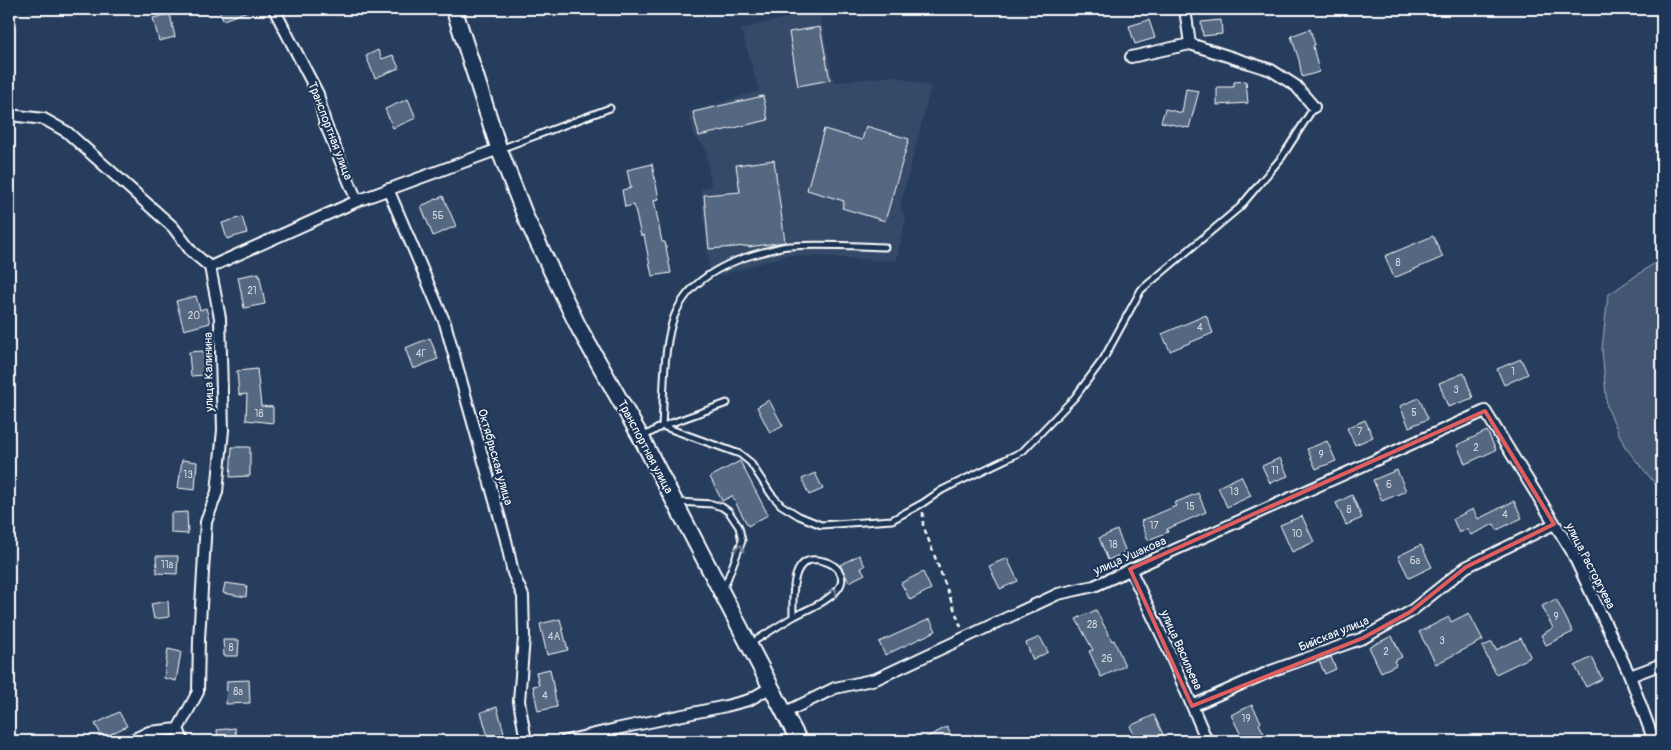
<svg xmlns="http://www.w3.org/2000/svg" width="1671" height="750" font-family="Pangolin,sans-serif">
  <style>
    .built { fill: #344a68 }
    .green { fill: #425672; stroke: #a0aab8 }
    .building { fill: #556781; stroke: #fff }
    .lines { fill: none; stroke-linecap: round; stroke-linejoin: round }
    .service-casing { stroke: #fff; stroke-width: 9 }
    .minor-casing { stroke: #fff; stroke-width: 14 }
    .secondary-casing { stroke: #fff; stroke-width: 19 }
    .path { stroke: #fff; stroke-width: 2.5; stroke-dasharray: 5 4; stroke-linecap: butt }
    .service { stroke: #1d3557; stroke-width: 5 }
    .minor { stroke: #1d3557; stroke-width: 10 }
    .secondary { stroke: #1d3557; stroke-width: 15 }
    .oneway { stroke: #6c7c92 }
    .marked { fill: none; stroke: #e05e5e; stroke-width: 4; stroke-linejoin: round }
    .labels { text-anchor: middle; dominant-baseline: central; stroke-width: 4.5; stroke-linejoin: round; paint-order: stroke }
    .number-label { font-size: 10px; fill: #d4d9e0 }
    .street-label { font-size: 12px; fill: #fff; stroke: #1d3557 }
  </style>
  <rect width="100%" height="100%" fill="#263d5e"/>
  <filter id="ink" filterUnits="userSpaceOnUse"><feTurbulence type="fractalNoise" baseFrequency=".02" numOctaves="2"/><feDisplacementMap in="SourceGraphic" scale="10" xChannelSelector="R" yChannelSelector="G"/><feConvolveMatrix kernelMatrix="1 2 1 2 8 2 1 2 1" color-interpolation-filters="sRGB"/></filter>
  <g filter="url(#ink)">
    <!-- built -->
    <path class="built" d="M819,10L834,82L896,76L931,87L900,207L906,218L896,261L787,255L719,276L709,268L701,189L711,185L705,147L694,136L689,112L759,91L741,29Z"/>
    <!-- green -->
    <path class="green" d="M1662,258V492L1625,447L1607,407L1602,349L1608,295Z"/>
    <!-- building -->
    <path class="building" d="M219,9H251V10L223,20Z
      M170,14L175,37L159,41L153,18Z
      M1149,20L1155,38L1135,44L1129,26Z
      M1221,20L1222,34L1203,36L1201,22Z
      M820,27L830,80L798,86L789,32Z
      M1310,29L1315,45L1313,46L1319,72L1302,77L1299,60L1291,36Z
      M378,50L382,59L393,55L399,68L375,78L366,56Z
      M1246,81L1248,103L1217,105V87H1234V82Z
      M1186,89L1199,91L1189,128L1161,122L1165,109L1182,113Z
      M763,96L768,120L699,136L693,112Z
      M408,99L416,118L393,128L385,109Z
      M866,126L909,139L885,221L842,208L844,201L807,190L824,129L862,140Z
      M774,160L785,242L748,247V246L709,249L704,195L740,192L736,165Z
      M652,164L659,199L654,200L662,242H665L671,273L652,276L644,235L641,236L634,205L625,207L622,190L631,188L627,170Z
      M443,196L456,226L433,236L421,206Z
      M242,217L247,233L227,239L222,223Z
      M1433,236L1443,257L1394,278L1385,256Z
      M259,273L265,304L244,308L238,277Z
      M196,296L200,310L206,308L210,323L184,330L176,301Z
      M1206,315L1213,333L1170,351L1162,334Z
      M430,338L438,359L413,369L405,348Z
      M203,351L205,375L191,376L189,352Z
      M1521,359L1528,374L1504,385L1497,369Z
      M257,369L261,406L273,407V423L246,420L247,394L239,395L237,371Z
      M1464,373L1473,398L1448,407L1439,383Z
      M1419,398L1428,419L1409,427L1400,406Z
      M769,400L783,426L770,433L757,407Z
      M1365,420L1373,437L1355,445L1347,428Z
      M1487,431L1496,450L1465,464L1457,445Z
      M1327,441L1336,461L1316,469L1307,449Z
      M232,447H250V476L230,477Z
      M1280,458L1288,476L1270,483L1262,466Z
      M182,460L197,462L195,490L178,488Z
      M740,461L768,515L748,526L732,496L722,501L710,477Z
      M1397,470L1406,491L1382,501L1373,480Z
      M815,473L823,489L809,495L802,479Z
      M1241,476L1251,496L1227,507L1218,487Z
      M1198,493L1206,512L1167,529L1168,532L1148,540L1141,521L1176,506L1174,503Z
      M1352,495L1362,518L1346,525L1336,503Z
      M1514,501L1522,518L1497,530L1494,524L1471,535L1467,529L1459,533L1453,519L1473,509L1478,519Z
      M187,512L188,534L171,533V513Z
      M1302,516L1314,542L1292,552L1280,525Z
      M1117,530L1126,552L1108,560L1099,538Z
      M1421,545L1432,567L1409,578L1398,556Z
      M859,555L865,566L861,568L865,574L849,582L840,565Z
      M156,556H178L177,574L157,573Z
      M1007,558L1018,581L1000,589L989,566Z
      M923,572L931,589L910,600L901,583Z
      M225,583L247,586L246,597L223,593Z
      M1556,599L1573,632L1546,645L1541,635L1553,628L1542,606Z
      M168,601L169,617L154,619L151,604Z
      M1096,610L1112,641L1114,640L1125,666L1101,677L1089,651L1093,650L1076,619Z
      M1469,613L1483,640L1436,664L1419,632L1449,617L1451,622Z
      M560,619L568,650L547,655L540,624Z
      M930,619L936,631L885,655L879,642Z
      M1392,636L1402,657L1394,661L1396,665L1381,672L1369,647Z
      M1040,637L1048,652L1033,660L1026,643Z
      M1521,638L1530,656L1529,658L1496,674L1482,647L1492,642L1496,650Z
      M223,640H239L238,656H224Z
      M168,649L181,652L176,681L164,678Z
      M1331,657L1336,669L1325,674L1319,661Z
      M1592,657L1602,679L1586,687L1575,666Z
      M550,669L557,707L538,711L533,686L539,685L536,672Z
      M249,680L250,703L226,704L227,681Z
      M1252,705L1261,722L1259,724L1268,741H1244L1231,715Z
      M497,707L505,736L489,740L481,712Z
      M119,712L127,726L103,738L95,724Z
      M1154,715L1166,741H1137L1130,726Z
      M947,727L954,741H919Z
      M235,728L236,741H218L217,730Z"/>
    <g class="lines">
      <defs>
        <path id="service" d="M500,149L610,108
          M662,426L740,454L750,462L771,494L781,505L799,516L821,525L892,520L923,503L942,490L1023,451L1075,397L1104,358L1141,290L1240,207L1282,157L1314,107
          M663,426L727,403
          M643,437L662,426C664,394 663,354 672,323C684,282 725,262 763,252C772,250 781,246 789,246C821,244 853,246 885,247
          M678,502L712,504L722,507L729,512L739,527L742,541L724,588
          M750,644C764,635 778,626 793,617C807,609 828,602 838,589C848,576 836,564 823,561C789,552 793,597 793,617"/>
        <path id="minor" d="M274,9L318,94L325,123L357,201
          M1185,9L1190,44
          M1131,57L1190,44L1271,70L1296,86L1314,107
          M9,115L44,119L67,132L173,227L191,251L210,267L220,318L223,430L217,492L206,522L199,639L198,692L178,729
          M388,189L445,323L506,540L513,573L523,596L524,637L519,701L526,741
          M210,267L357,201L499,149
          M1130,569L1165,642L1207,741
          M1630,676L1662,664
          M1192,706L1271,671L1363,638L1410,612L1466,567L1554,524
          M784,713L835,688L876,679L1058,594L1094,586L1485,411L1571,550L1630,676L1654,741
          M130,741L149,732L178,729L183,741
          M565,741L616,729L726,706L749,700L771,687"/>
        <path id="secondary" d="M454,9L499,149L526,218L579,328L643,441L799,741"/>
      </defs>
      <!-- service casing -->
      <use href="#service" class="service-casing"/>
      <!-- minor casing -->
      <use href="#minor" class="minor-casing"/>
      <!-- secondary casing -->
      <use href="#secondary" class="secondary-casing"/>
      <!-- path -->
      <path class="path" d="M923,512V525L961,627"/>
      <!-- service -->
      <use href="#service" class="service"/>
      <!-- minor -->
      <use href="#minor" class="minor"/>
      <!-- secondary -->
      <use href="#secondary" class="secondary"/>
    </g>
    <!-- one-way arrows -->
    <defs><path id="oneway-chevron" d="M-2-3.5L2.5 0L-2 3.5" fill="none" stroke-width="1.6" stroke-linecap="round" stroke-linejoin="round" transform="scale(1.25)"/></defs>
    <g class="oneway">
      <use href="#oneway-chevron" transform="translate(740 548) rotate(-75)"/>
      <use href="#oneway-chevron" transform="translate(834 592) rotate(-43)"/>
    </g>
  </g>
  <!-- marked area -->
  <path class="marked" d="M1485,411L1554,524L1466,567L1410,612L1363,638L1192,706L1130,569Z"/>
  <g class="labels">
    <!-- number labels -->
    <g class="number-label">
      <text x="438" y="216">5Б</text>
      <text x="1398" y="263">8</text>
      <text x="252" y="291">21</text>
      <text x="194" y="316">20</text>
      <text x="1200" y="328">4</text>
      <text x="421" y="354">4Г</text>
      <text x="1513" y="372">1</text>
      <text x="1456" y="390">3</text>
      <text x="1414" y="413">5</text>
      <text x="259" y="414">18</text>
      <text x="1360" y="432">7</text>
      <text x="1476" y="448">2</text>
      <text x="1321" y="455">9</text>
      <text x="1275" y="471">11</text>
      <text x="188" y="475">13</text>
      <text x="1389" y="485">6</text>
      <text x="1234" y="492">13</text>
      <text x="1190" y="507">15</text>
      <text x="1349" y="510">8</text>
      <text x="1505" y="515">4</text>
      <text x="1154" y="526">17</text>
      <text x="1297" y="534">10</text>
      <text x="1113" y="545">18</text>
      <text x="1415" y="561">6а</text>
      <text x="167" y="565">11а</text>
      <text x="1556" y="617">9</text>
      <text x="1092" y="625">28</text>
      <text x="554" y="637">4А</text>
      <text x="1442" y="641">3</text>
      <text x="231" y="648">8</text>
      <text x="1386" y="652">2</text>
      <text x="1107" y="659">26</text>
      <text x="238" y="692">8а</text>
      <text x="545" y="696">4</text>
      <text x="1246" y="719">19</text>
    </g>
    <!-- street labels -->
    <g class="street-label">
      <text transform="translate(330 131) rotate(69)">Транспортная улица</text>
      <text transform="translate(209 372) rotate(-91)">улица Калинина</text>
      <text transform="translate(645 447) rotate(62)">Транспортная улица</text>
      <text transform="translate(495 457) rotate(74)">Октябрьская улица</text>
      <text transform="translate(1130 556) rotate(-24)">улица Ушакова</text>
      <text transform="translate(1590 566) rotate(63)">улица Расторгуева</text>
      <text transform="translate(1334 634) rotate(-22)">Бийская улица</text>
      <text transform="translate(1181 650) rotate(66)">улица Васильева</text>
    </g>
  </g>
  <!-- margin -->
  <rect width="1671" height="750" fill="none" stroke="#1d3557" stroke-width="30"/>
  <rect x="15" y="15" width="1641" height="720" fill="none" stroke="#fff" stroke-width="2" filter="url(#ink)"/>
</svg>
